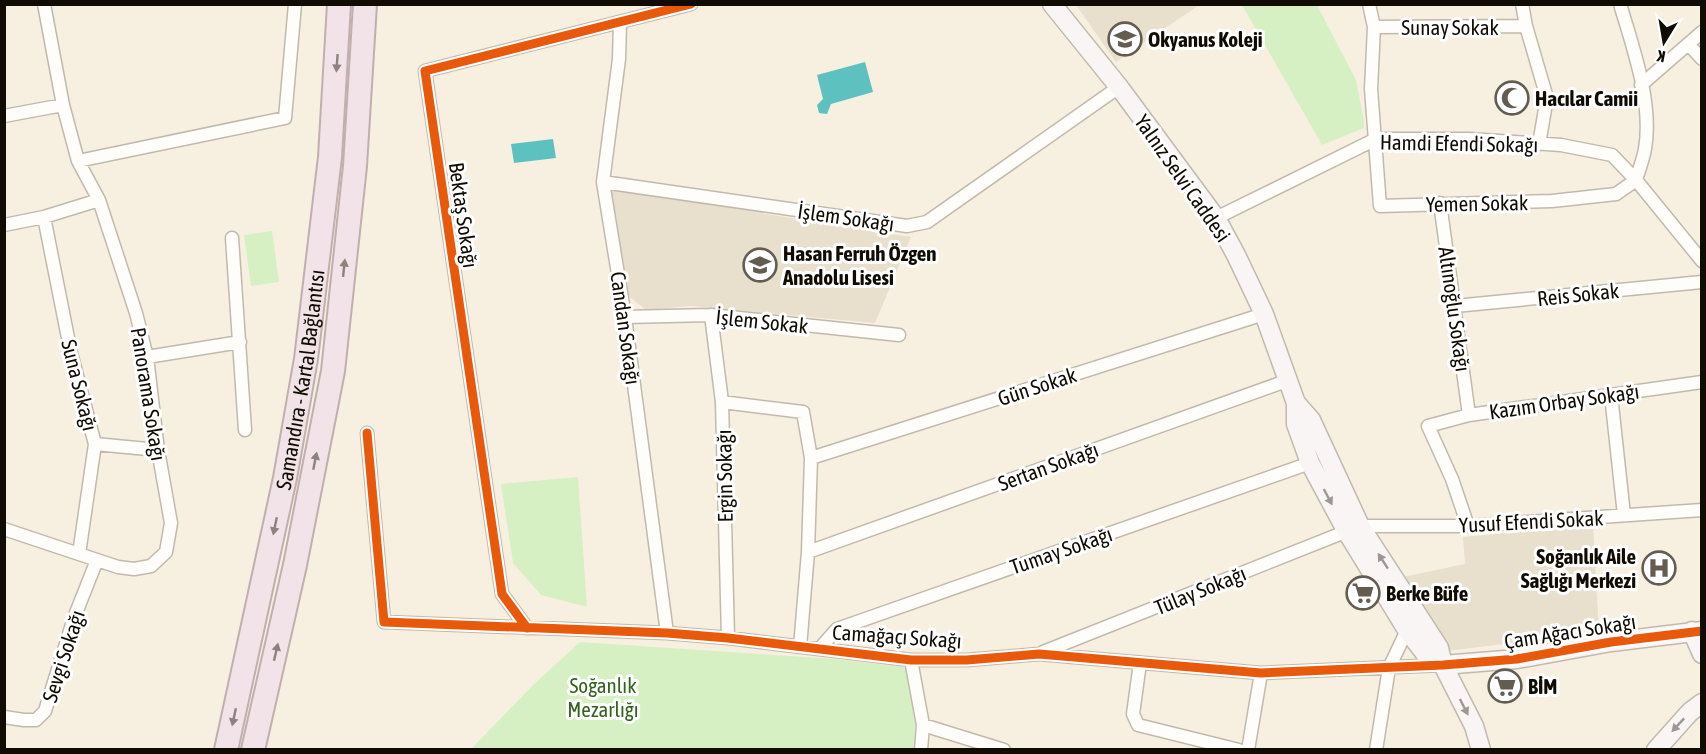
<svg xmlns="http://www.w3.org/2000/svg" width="1706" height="754" font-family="'Asap Condensed',sans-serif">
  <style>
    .education { fill: #e8dfcd }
    .green { fill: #d7f0c3 }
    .water { fill: #5dc2bf }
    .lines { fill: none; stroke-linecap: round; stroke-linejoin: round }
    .street-casing { stroke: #c0baad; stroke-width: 15 }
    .secondary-casing { stroke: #c0baad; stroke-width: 21 }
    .highway-casing { stroke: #c0afae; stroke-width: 26 }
    .street { stroke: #fefdfa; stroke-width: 12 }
    .secondary { stroke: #faf5f5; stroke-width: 18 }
    .highway { stroke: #f1e3e7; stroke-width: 22 }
    .cycleway-casing { stroke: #fff; stroke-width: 13 }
    .cycleway { stroke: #e8590c; stroke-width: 9 }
    .oneway { fill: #8c8280 }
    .oneway2 { fill: #9d9894 }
    .labels { text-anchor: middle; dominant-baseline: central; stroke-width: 6; stroke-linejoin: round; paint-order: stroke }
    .street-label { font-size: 21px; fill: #110c03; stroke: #fff }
    .poi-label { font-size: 21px; font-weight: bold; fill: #110c03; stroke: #fff; text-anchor: start }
    .park-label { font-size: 21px; fill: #33631d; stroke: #fff }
  </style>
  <rect width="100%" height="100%" fill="#f7f0e1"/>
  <!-- education -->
  <path class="education" d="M1076,5H1199L1116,62Z
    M610,189L911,237L875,323L690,306L646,310L626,294Z
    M1593,525L1599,632L1447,651L1398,578L1465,564L1463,537Z"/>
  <!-- green -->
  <path class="green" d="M1242,5H1317L1356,80L1364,121V128L1322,145Z
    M272,231L279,282L251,286L244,235Z
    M578,477L587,607L541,595L513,563L501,484Z
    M580,642L834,659L903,667L914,681L915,728L913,749L470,750L534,684Z"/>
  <!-- water -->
  <path class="water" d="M865,62L873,92L831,104L827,114L819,113L817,105L823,99L817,75Z
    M553,139L556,158L514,163L511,144Z"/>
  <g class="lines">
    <defs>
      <path id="street" d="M1369,4L1374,27L1371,89L1380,206L1552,201L1616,194L1636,180
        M1522,4L1526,26L1547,98L1539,144
        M1620,4C1633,48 1653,103 1645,149C1643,160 1639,170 1636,180
        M620,23L619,59L603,182L625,317L667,633
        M1374,27L1526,26
        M1688,44L1702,59
        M1641,85L1702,32
        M4,116L63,105
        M78,161L285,118L295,4
        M603,182L907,226L927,222L1119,87
        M1440,203L1469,415
        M44,217L71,353L95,444L79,554
        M1216,218L1376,139H1469L1561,145L1612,155L1636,180L1702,261
        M4,225L44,217L99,200
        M232,238L245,430
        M1455,306L1702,282
        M711,315L722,402L728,638
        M625,317L711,315L899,335
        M147,357L240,342
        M1611,395L1624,515
        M722,402L803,412L811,458L808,552L800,647
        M367,433L384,622L667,633L728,638L911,660H967L1039,654L1261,673L1442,665
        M95,444L158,450
        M811,458L1264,314
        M1468,526L1452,479L1428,426L1469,415L1702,382
        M4,529L118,567L134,569L151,566L166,552L171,523L158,450L147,357L136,313L99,200L78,161L63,105L44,4
        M808,552L1289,380
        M527,628L502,594L425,71L691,4
        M820,648L837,629L1310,463
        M1043,652L1360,526H1468L1702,510
        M911,660L923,725L921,750
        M1140,663L1133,714L1138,725L1239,750
        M4,717L24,720H36L45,711L74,618L97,560
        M923,725L1004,750
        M1248,750L1261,673
        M1376,750L1389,668L1407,630"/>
      <path id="secondary" d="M1052,4L1119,87L1216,218L1236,255L1264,314L1296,403V424L1310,463L1347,532L1407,630L1427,656L1443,665
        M1296,403L1311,420L1360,526L1439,648L1443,665L1474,726L1481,750
        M1692,631L1702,654
        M1443,665L1517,659L1611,642L1702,631
        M1656,750L1690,712L1702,703"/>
      <g id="highway">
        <path id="s1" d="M226,750L285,478L306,359L330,157L339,4"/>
        <path d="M253,750L295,565L333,371L355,166L365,4"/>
      </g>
    </defs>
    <!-- street casing -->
    <use href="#street" class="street-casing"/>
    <!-- secondary casing -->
    <use href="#secondary" class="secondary-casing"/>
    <!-- highway casing -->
    <use href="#highway" class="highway-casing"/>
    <!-- street -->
    <use href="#street" class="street"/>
    <!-- secondary -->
    <use href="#secondary" class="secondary"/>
    <!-- highway -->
    <use href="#highway" class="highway"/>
    <defs>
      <path id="cycleway" d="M367,433L384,622L667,633L728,638L911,660H967L1039,654L1261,673L1443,665L1517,659L1611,642L1702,631
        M527,628L502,594L425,71L691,4"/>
    </defs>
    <!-- cycleway casing -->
    <use href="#cycleway" class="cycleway-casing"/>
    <!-- cycleway -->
    <use href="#cycleway" class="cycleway"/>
  </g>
  <!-- one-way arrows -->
  <defs><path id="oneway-solid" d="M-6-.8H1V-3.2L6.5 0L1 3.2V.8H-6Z" transform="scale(1.5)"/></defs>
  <g class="oneway">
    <use href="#oneway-solid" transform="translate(337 63) rotate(94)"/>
    <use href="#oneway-solid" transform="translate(344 268) rotate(-84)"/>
    <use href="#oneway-solid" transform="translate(315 461) rotate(-79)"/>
    <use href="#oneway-solid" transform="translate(275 526) rotate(102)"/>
    <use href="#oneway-solid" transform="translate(276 652) rotate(-77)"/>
    <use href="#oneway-solid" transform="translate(234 717) rotate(102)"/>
  </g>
  <g class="oneway2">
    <use href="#oneway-solid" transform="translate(1328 497) rotate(62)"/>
    <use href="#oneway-solid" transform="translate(1383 561) rotate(-123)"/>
    <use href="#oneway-solid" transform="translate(1464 707) rotate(63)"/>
    <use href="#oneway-solid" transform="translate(1678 725) rotate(133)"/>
  </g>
  <!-- icons -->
  <defs>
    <symbol id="school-ring" viewBox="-11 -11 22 22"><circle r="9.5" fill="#fff" stroke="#625c51" stroke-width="1.5"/><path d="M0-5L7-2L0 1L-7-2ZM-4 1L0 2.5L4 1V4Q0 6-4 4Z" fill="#625c51"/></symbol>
    <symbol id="mosque-ring" viewBox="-11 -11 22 22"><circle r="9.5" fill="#fff" stroke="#625c51" stroke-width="1.5"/><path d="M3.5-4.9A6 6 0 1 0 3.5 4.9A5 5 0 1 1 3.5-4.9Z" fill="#625c51"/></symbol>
    <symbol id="hospital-ring" viewBox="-11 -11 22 22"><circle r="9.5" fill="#fff" stroke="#625c51" stroke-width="1.5"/><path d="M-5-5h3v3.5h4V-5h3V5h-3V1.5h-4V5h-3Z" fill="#625c51"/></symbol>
    <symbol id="supermarket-ring" viewBox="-11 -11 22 22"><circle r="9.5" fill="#fff" stroke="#625c51" stroke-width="1.5"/><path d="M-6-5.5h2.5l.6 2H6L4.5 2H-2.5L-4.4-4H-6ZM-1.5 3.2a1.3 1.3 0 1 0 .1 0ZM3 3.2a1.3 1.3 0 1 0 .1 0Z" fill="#625c51"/></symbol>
  </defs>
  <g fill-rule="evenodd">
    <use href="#school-ring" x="1106" y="20" width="38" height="38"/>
    <use href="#mosque-ring" x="1493" y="79" width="38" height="38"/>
    <use href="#school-ring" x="741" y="246" width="38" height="38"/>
    <use href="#hospital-ring" x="1640" y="549" width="38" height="38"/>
    <use href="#supermarket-ring" x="1344" y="574" width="38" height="38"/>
    <use href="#supermarket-ring" x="1486" y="667" width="38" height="38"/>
  </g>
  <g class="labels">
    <!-- street labels -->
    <g class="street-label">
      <text x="1450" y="27">Sunay Sokak</text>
      <text transform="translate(1459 143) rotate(1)">Hamdi Efendi Sokağı</text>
      <text transform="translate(1183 178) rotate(55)">Yalnız Selvi Caddesi</text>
      <text transform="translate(1477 203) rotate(-1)">Yemen Sokak</text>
      <text transform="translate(464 215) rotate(82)">Bektaş Sokağı</text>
      <text transform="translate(846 217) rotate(8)">İşlem Sokağı</text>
      <text transform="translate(1578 294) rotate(-6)">Reis Sokak</text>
      <text transform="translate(1455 309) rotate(82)">Altınoğlu Sokağı</text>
      <text transform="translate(762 321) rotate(6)">İşlem Sokak</text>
      <text transform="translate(626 328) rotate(82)">Candan Sokağı</text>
      <text stroke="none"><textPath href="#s1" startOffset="378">Samandıra - Kartal Bağlantısı</textPath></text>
      <text transform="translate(80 385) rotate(76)">Suna Sokağı</text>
      <text transform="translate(1037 386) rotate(-18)">Gün Sokak</text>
      <text transform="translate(149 394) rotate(81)">Panorama Sokağı</text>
      <text transform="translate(1564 401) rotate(-8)">Kazım Orbay Sokağı</text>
      <text transform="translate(1048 466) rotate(-20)">Sertan Sokağı</text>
      <text transform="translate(724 476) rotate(-91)">Ergin Sokağı</text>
      <text transform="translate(1531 521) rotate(-3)">Yusuf Efendi Sokak</text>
      <text transform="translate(1061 550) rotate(-19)">Tumay Sokağı</text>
      <text transform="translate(1200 590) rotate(-22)">Tülay Sokağı</text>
      <text transform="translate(1570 631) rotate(-9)">Çam Ağacı Sokağı</text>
      <text transform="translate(897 636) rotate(4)">Camağaçı Sokağı</text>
      <text transform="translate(63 656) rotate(-72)">Sevgi Sokağı</text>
    </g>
    <!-- poi labels -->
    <g class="poi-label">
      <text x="1148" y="39">Okyanus Koleji</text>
      <text x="1535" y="98">Hacılar Camii</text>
      <text x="783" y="253">Hasan Ferruh Özgen<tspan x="783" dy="24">Anadolu Lisesi</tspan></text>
      <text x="1636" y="556" text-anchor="end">Soğanlık Aile<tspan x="1636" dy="24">Sağlığı Merkezi</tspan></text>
      <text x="1386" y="593">Berke Büfe</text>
      <text x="1528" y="686">BİM</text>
    </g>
    <!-- park labels -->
    <g class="park-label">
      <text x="603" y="685">Soğanlık<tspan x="603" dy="24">Mezarlığı</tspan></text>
    </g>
  </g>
  <!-- border -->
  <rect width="1706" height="754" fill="none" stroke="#110c03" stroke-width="12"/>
  <!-- north arrow -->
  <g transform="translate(1664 42) rotate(191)" stroke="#ffffff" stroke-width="4.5" paint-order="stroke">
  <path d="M0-4.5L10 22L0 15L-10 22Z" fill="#110c03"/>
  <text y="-9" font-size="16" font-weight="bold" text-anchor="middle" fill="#110c03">K</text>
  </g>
</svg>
